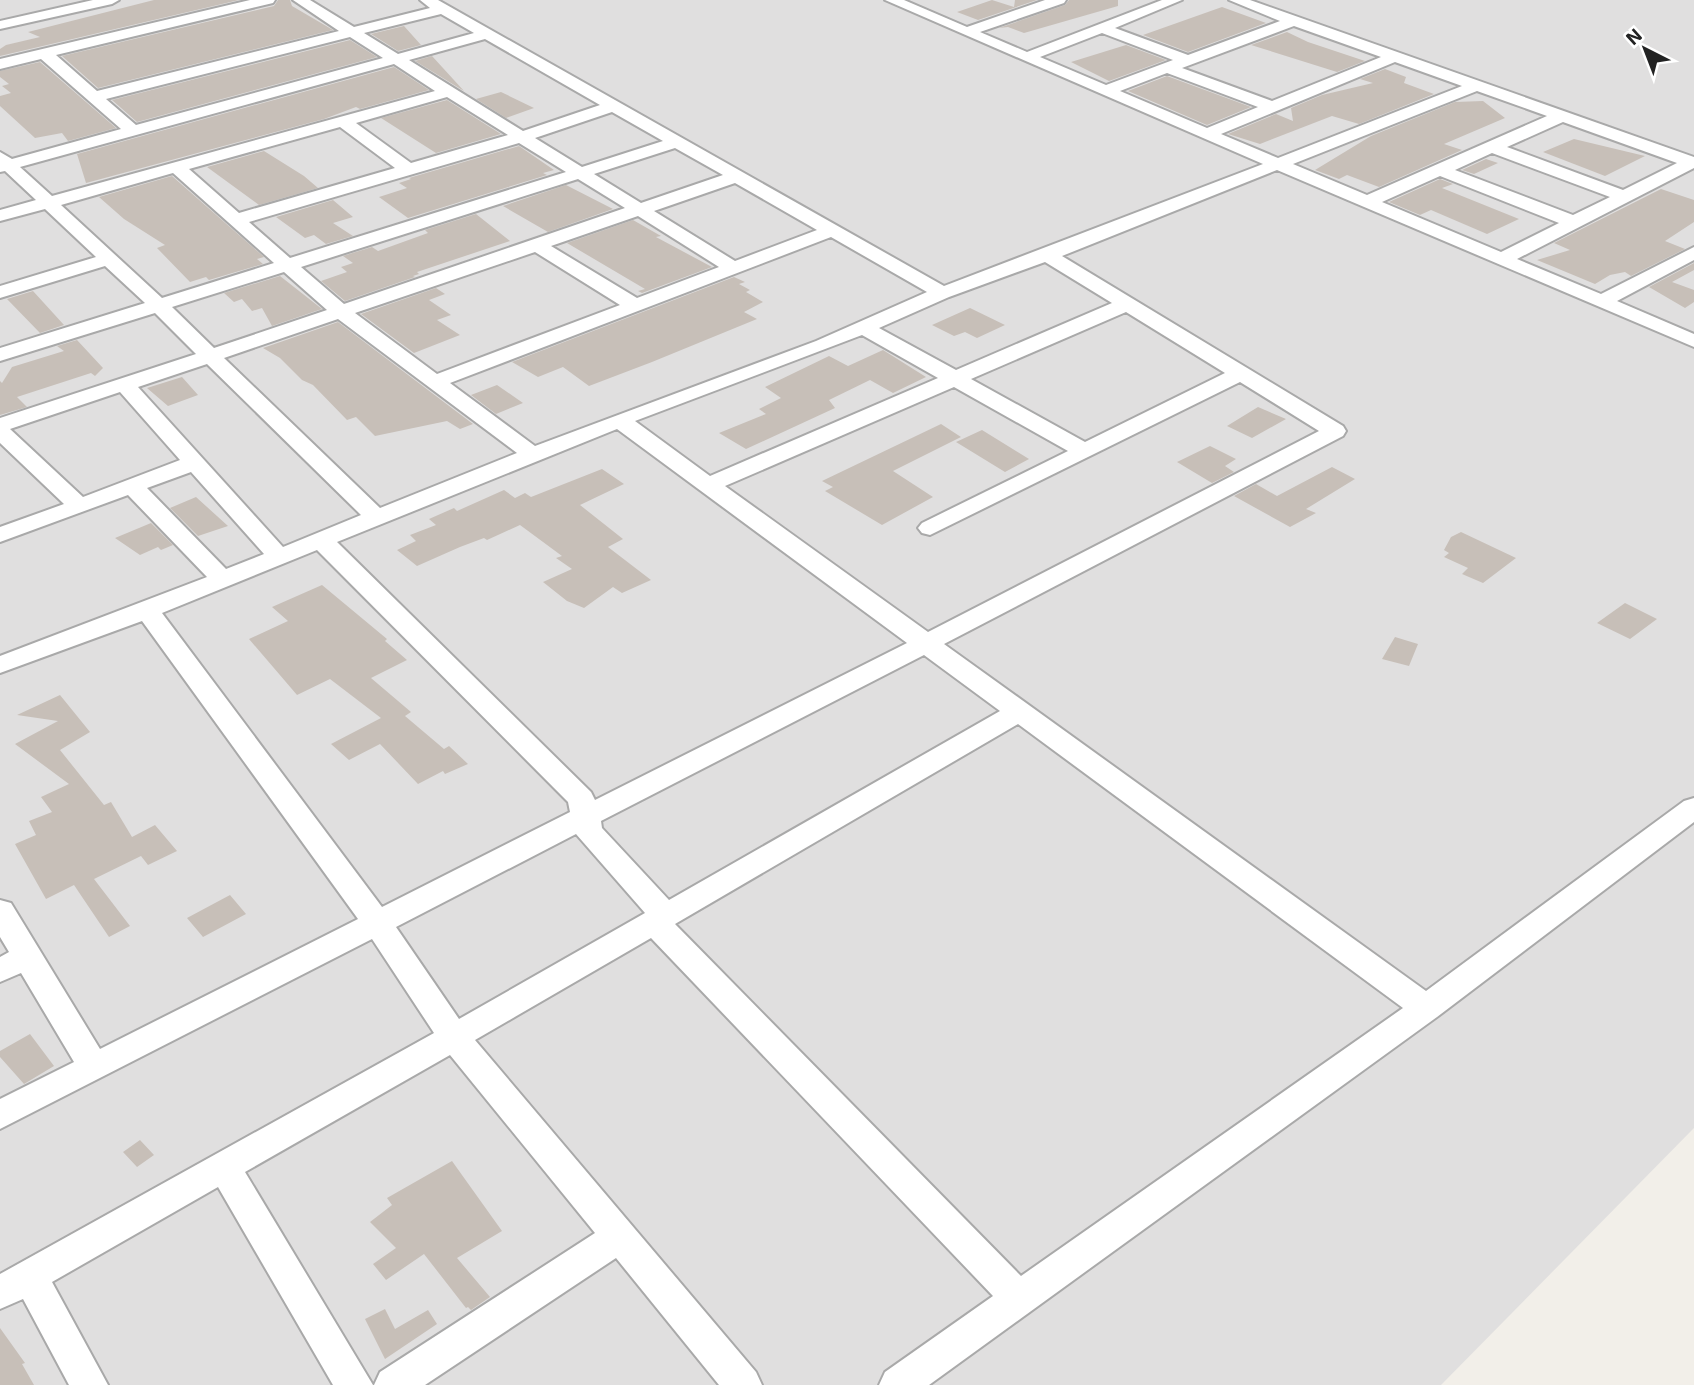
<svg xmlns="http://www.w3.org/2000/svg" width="1694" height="1385" font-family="'Exo 2',sans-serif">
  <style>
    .residential { fill: #e0dfdf }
    .building { fill: #c7bfb8 }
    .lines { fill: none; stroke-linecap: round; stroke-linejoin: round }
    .minor-casing { stroke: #a9a9a9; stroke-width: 4 }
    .minor { fill: #fff; fill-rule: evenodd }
  </style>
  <rect width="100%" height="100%" fill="#f2efe9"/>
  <!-- residential -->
  <path class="residential" d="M0,0H1694V1128L1441,1385H0Z"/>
  <!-- building -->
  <path class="building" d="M154,0H239L0,56V49L6,45L40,37L28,32Z
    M278,0H290L292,6L333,30L98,88L62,56L274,6Z
    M992,0L1014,7L1015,0H1037L978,20L957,12Z
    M1069,0H1118V6L1024,33L1008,27L999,28L1065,5Z
    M1222,7L1266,23L1188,52L1143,35Z
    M404,26L421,45L398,51L371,34Z
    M1287,32L1308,42L1365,61L1337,72L1251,45Z
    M350,40L377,57L137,122L112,100Z
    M1126,45L1166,60L1109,81L1071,62Z
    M432,56L464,91L415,61Z
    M40,62L116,128L68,141L62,133L35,138L0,106V96L11,93L2,86L9,84L0,77V71Z
    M394,67L429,90L360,109L356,107L324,119L86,183L77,154Z
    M1385,69L1406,77L1404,83L1434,94L1359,124L1332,116L1260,144L1228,134L1276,114L1293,121L1291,108L1322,95L1373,83L1360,79Z
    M1167,76L1251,107L1207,125L1128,91Z
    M501,92L534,108L506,118L476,99Z
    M447,100L501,134L436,153L381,118Z
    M1483,101L1505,118L1444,144L1462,150L1379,187L1347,175L1339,179L1315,170L1371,136L1455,102Z
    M1574,139L1645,156L1605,176L1543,152Z
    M519,146L554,170L543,173L547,175L408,218L379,197L407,188L399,183L411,179L409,178Z
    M264,151L304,176L318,188L259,205L207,167Z
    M1486,159L1498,163L1474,174L1462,170Z
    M172,176L264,257L257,259L263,264L209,280L206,277L190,282L157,248L165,245L124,219L99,197Z
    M1440,179L1453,184L1442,188L1519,219L1487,234L1431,210L1420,215L1389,202Z
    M566,185L613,209L548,232L503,206Z
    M1661,189L1694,200V222L1665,241L1685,249L1631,276L1625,272L1610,275L1595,284L1537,260L1570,250L1554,243Z
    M333,200L353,217L333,223L353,236L326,244L314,235L305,238L276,217Z
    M476,214L510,241L417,272L419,274L413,276L415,277L345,301L321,281L347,272L341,267L353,263L343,256L372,247L378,251L428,233L425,230Z
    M633,220L661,236L656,237L712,267L642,293L638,291L645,289L567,243Z
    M1694,263V270L1672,282L1694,290V302L1685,308L1649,287Z
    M280,276L322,309L272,326L262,308L252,311L242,299L234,302L224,293Z
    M734,277L745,282L739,284L750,290L746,292L763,302L744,312L757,319L652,362L589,386L563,367L538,377L512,362Z
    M436,288L445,294L429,300L451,315L437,320L460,335L414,353L361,314Z
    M33,291L64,325L40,333L7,299Z
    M970,308L1005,325L977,338L965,332L954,336L932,325Z
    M338,322L473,424L460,429L447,421L375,436L356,417L347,420L313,385L302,380L280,358L263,348Z
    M77,340L103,368L95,376L91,373L17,397L27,407L0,415V381L2,383L12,367L64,351L57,346Z
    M883,350L926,377L893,393L870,380L829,400L835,408L746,449L719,433L766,414L759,409L781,398L765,387L829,356L848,366Z
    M182,377L198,395L168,406L147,388Z
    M497,385L523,403L496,414L471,395Z
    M1258,407L1286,419L1252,438L1227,426Z
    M941,424L961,437L893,471L933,497L882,525L825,491L833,487L822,481Z
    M982,430L1029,459L1005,472L956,442Z
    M1210,446L1236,459L1225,466L1234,472L1212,483L1177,462Z
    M1332,467L1355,479L1306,509L1316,513L1290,527L1234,496L1256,484L1277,496Z
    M602,469L624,484L580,505L623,539L608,547L651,580L622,593L613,587L584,608L567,601L543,582L572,569L556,558L562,556L520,525L487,540L484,538L460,547L417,566L397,550L416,541L410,535L436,525L429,519L454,508L457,511L504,490L515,498L525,493L531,497Z
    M196,497L228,526L198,536L170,508Z
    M151,523L173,545L161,550L158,547L140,555L115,538Z
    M1461,532L1516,558L1483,583L1462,574L1468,568L1444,557L1449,553L1444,550L1451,537Z
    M322,585L387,639L385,641L407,660L371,678L411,712L405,716L444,749L449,746L468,764L445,774L443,771L418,784L380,744L349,760L331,744L381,718L330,679L297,695L249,639L288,621L272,607Z
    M1625,603L1657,619L1630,639L1597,623Z
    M1395,637L1418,644L1409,666L1382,659Z
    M60,695L90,732L60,750L104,805L111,802L132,837L155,825L177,851L148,865L141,856L94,879L130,926L109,937L74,885L46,899L15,844L36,835L29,821L52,812L41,797L69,784L15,744L58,721L17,715Z
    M230,895L246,914L203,937L187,918Z
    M30,1034L54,1066L24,1084L0,1057V1051Z
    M140,1140L154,1155L137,1167L123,1152Z
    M452,1161L502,1231L457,1258L490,1297L471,1310L468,1307L466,1308L424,1254L386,1280L373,1264L396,1248L370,1222L392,1205L387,1198Z
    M385,1309L395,1329L428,1310L437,1324L385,1359L365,1319Z
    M0,1328L25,1363L22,1364L34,1385H0Z"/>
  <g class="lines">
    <defs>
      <path id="minor" d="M93,0H119L112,4L0,29V21Z
        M250,0H275L273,3L56,55L97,91L339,31L293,0H310L354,27L430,8L420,0H438L944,286L1263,164L885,0H904L967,27L1045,0H1066L1064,3L980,32L1027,52L1162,0H1182L1115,28L1188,55L1280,21L1229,0H1250L1694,157V168L1517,259L1601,294L1694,247V260L1617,301L1694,334V347L1277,170L1062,256L1343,426L1346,431L1343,436L944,644L1426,991L1684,801L1694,798V822L1437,1017L929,1385H879L885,1372L993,1296L651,938L475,1040L756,1372L762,1385H719L616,1258L425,1385H374L380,1372L595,1233L450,1055L245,1172L373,1385H333L218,1187L52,1282L108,1385H69L23,1299L0,1309V1274L434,1033L372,939L0,1129V1099L74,1062L21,973L0,982V957L9,952L0,937V900L11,903L100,1049L358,919L142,621L0,673V656L207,577L128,495L0,542V527L64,504L0,443V418L196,354L155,313L0,361V348L145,303L105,266L0,298V286L96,257L45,209L0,221V210L36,200L5,171L0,172V152L12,159L121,129L41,59L0,69V59ZM441,14L474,33L398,54L364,33ZM1294,26L1381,57L1272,101L1182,68ZM1102,33L1173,60L1106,85L1040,57ZM350,37L383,58L136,125L106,99ZM485,39L600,105L523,131L409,60ZM1395,62L1462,86L1278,158L1221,134ZM394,64L435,91L52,196L20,167ZM1167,73L1258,107L1207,128L1120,91ZM1477,91L1547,116L1367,195L1293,164ZM447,97L508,135L411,163L356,123ZM612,112L663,141L582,167L535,138ZM1563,122L1677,163L1623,190L1507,147ZM340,127L395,168L239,213L189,169ZM519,143L566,172L290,258L249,222ZM675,148L723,175L641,203L594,174ZM1492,153L1610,197L1573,215L1455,170ZM173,173L274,263L162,298L61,205ZM1440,176L1559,223L1501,252L1382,202ZM578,179L625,208L344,304L301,267ZM735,183L817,230L735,261L654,211ZM638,216L719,267L637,298L551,246ZM831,237L927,292L816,341L535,446L450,383ZM535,252L620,305L437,374L355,313ZM1045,262L1112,303L956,370L879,328L949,297ZM284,272L327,310L214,348L172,307ZM1126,312L1225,373L1085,442L971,379ZM338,319L517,453L380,508L224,358ZM862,335L938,378L710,476L635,421ZM207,364L361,515L283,547L138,387ZM1240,382L1319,431L928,632L725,486L954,387L1068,451L922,523L918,528L922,533L930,535ZM120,392L180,460L83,497L10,429ZM617,429L907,643L595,800L591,792L337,542ZM191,472L264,554L226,569L147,488ZM317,550L568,802L570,812L382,907L162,613ZM924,655L1000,711L669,900L602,828L601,821ZM1018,724L1403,1008L1021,1276L675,924ZM576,834L645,913L459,1019L396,927Z"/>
    </defs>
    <!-- minor casing -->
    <use href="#minor" class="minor-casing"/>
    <!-- minor -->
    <use href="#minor" class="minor"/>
  </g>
  <!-- north arrow -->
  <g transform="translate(1645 49) rotate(318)" stroke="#ffffff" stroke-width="5" paint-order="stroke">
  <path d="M0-5L12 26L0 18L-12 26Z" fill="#222222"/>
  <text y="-10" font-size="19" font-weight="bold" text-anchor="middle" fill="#222222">N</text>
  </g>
</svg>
